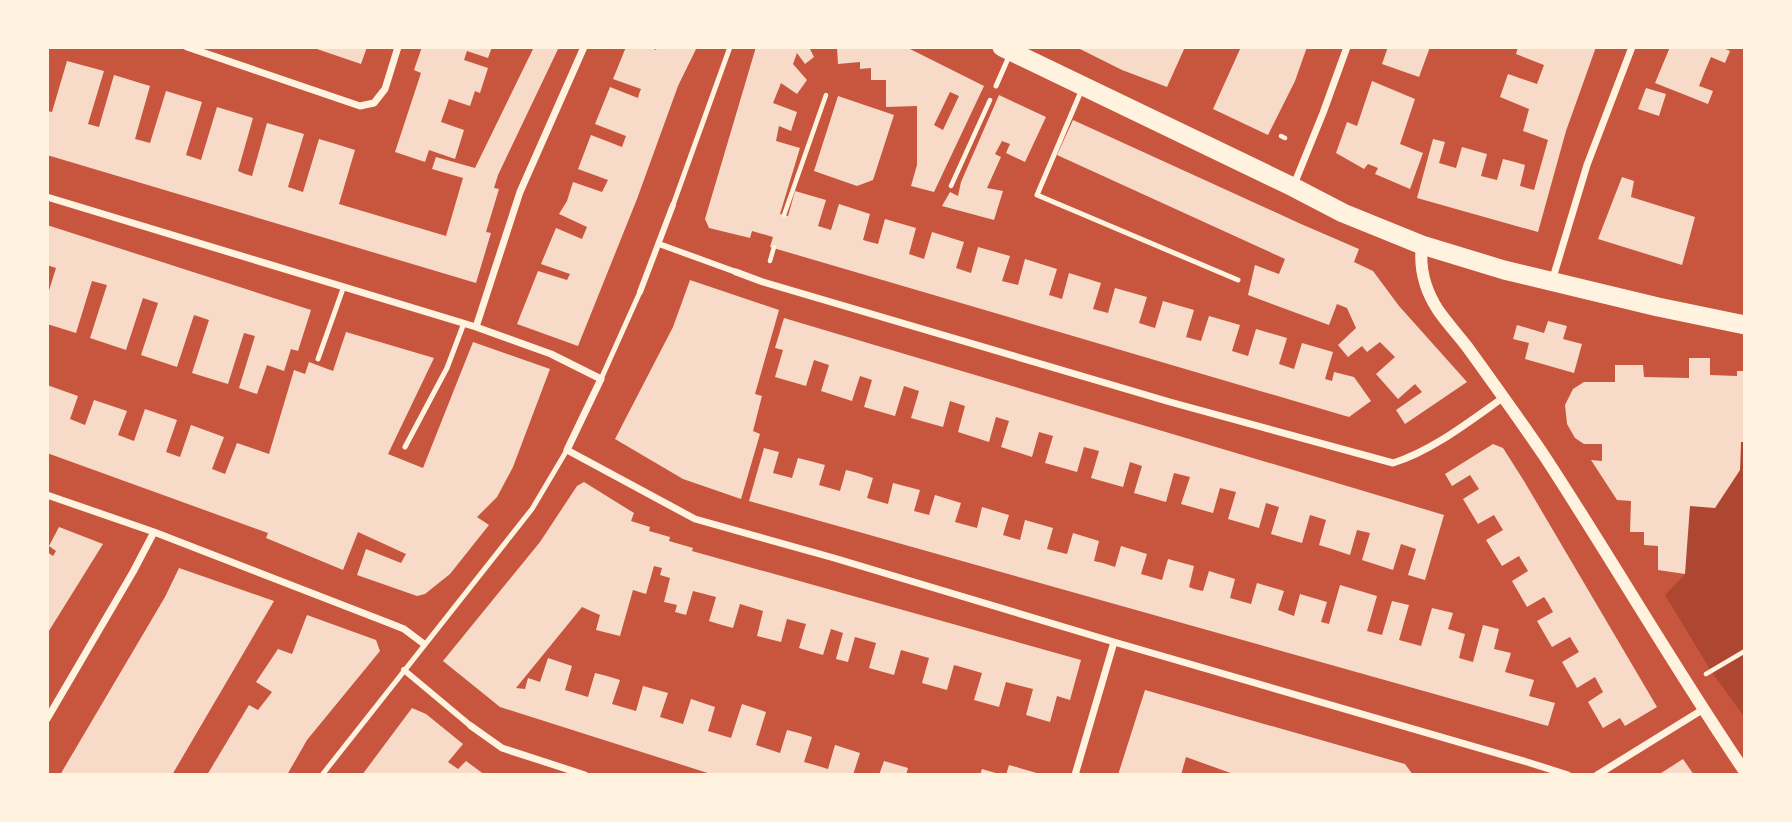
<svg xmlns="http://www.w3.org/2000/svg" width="1792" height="822" font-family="Figtree,sans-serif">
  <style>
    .green { fill: #ae4732 }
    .building { fill: #f7dbc8; fill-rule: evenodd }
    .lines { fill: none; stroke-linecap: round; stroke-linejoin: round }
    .path { stroke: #fff3e0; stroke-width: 4.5 }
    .service { stroke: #fff3e0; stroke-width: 5 }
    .pedestrian { stroke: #fff3e0; stroke-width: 6 }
    .minor { stroke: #fff3e0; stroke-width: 7 }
    .tertiary { stroke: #fff3e0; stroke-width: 12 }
    .trunk { stroke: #fff3e0; stroke-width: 19 }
  </style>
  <rect width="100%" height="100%" fill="#c8553d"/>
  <!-- green -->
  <path class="green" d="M1741,442H1745V718L1711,671L1665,595L1685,574L1687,512L1690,506L1740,468Z"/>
  <!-- building -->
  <path class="building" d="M311,47H367L361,64Z
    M422,47L430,49V47H492L488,58L467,51L464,60L488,68L480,93L475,91L470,106L449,99L441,122L464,130L455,159L429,150L425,162L395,152L421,73L414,70Z
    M534,47H559L498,175L494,188L499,189L486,232L491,233L476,283L47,155V111L52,112L67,61L104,71L88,124L99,127L114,75L150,86L135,139L150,143L166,91L202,102L186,155L201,160L217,107L253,118L238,171L245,174L252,176L267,123L304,134L288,187L303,192L319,139L336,144L355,150L339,204L446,236L463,178L432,169L436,157L475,168Z
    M626,47H650L656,50L657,47H697L678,86L637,199L578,346L517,324L538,271L567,280L570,274L541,264L556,228L582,239L587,227L559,214L567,201L573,182L602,192L608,180L578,169L591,135L622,147L626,136L595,124L610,87L638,98L639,94L641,89L613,79Z
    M756,47H809L814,57L805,64L797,53L793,64L807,80L797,94L781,83L773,103L797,112L791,131L779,126L776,141L800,148L780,214L788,216L795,191L826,200L818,226L831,230L839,204L870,214L863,240L870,242L878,244L885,219L916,228L909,254L924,259L932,232L964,242L956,268L971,273L978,247L1010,256L1002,281L1018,285L1025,259L1057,269L1049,295L1062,299L1069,273L1101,283L1093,309L1108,313L1115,288L1147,297L1139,323L1155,328L1163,301L1194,310L1186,337L1201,341L1209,316L1240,325L1232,351L1248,356L1256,329L1287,338L1279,364L1294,369L1302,343L1333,352L1325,379L1332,381L1334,372L1354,377L1371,401L1349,417L770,247L773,237L752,231L750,238L709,228L705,219Z
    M837,47H906L984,86L934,192L911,186L917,165V106L886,107V80H871V68L860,69V62L838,64ZM950,92L959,96L943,130L934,125Z
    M1076,47H1185L1167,87L1122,70Z
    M1241,47H1307L1295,81L1268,135L1213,109Z
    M1388,47H1430L1419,77L1382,64Z
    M1518,47H1596L1566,131L1538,232L1417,198L1433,139L1445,142L1439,163L1456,168L1462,147L1487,154L1481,176L1497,180L1503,159L1515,162L1525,165L1520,186L1534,190L1548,140L1523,131L1529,109L1500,97L1508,74L1537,84L1544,65L1516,54Z
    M1670,47H1721L1730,51L1725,63L1711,57L1705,71L1699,86L1713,91L1708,104L1655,83Z
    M1372,81L1415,99L1400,144L1423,153L1410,189L1375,174L1378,168L1368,164L1364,169L1336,153L1347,122L1357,126Z
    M1646,88L1666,94L1659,116L1638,109Z
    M999,95L1046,117L1025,162L1006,153L1010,144L1002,141L995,154L1001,157L987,188L1003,191L994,220L942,206L950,192L958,196L961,182Z
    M838,96L894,115L873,180L857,186L814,171Z
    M1073,120L1301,224L1359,249L1354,262L1373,271L1399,306L1467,382L1405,424L1396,410L1422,392L1415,384L1398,399L1376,374L1395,357L1380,342L1367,352L1362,346L1348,357L1338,345L1356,328L1347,308L1337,304L1329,325L1248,295L1255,265L1279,274L1285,259L1057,155Z
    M1622,177L1634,181L1631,197L1695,217L1682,265L1598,239Z
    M47,225L311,310L298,351L291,349L284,371L267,365L257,394L239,388L255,336L244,333L228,384L192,373L209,320L194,315L177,367L141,355L158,303L143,298L126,350L90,338L107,285L92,281L76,333L47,324V297L56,268L47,265Z
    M690,280L779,310L755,394L762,396L753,431L760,434L741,499L683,479L615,439L673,327Z
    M784,318L1444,515L1425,580L1408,575L1416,549L1401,544L1393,570L1362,560L1370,533L1357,530L1350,555L1335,550L1319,545L1326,520L1310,515L1302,543L1271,534L1279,507L1266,503L1259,528L1228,519L1236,492L1220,488L1213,513L1181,504L1190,477L1174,473L1166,502L1134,493L1142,466L1130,462L1123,487L1091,478L1099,451L1084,447L1077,472L1045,463L1053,436L1039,432L1032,457L1001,447L1009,421L996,417L989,442L958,432L965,406L950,401L943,427L911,418L919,391L904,386L895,416L864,407L872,380L860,376L852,401L821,391L829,365L814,360L806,386L775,377L783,350L775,348Z
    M1548,321L1567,326L1563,339L1582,344L1574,373L1525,359L1529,343L1513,339L1517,325L1544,333Z
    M346,332L434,358L388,454L423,468L473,342L550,369L513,467L497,497L477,517L489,525L450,574L425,594L417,596L357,575L366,549L401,563L406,554L358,532L343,570L266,538L268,533L47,453V385L78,396L70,419L85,425L94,400L127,411L118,435L134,441L145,409L177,420L166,452L180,457L191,425L224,437L212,469L225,474L237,443L269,454L294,370L305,374L309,362L333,371Z
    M1689,358H1710V375L1737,376V371H1745V442H1741L1740,470L1715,508L1690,506L1685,574L1658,570V546L1644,545V532H1630L1631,501L1617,500L1591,460L1602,461V444H1584L1575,438L1567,424L1565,405L1573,389L1584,382H1615V365H1643L1644,377L1689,378Z
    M1493,444L1503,448L1524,481L1657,707L1625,726L1620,718L1603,728L1588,702L1603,692L1595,677L1577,688L1562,662L1579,652L1570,637L1552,647L1537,621L1553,612L1548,603L1544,597L1527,607L1512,581L1528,571L1519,556L1502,566L1486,540L1503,530L1494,515L1478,524L1463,499L1479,489L1470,475L1452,486L1445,474Z
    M764,448L779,452L773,473L792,478L798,458L810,461L825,465L819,485L840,491L846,470L858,473L873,478L867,498L888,504L893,483L920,490L914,511L929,515L935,495L961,503L955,522L977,528L982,507L1009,515L1003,535L1020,540L1025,520L1053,528L1047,549L1067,554L1073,533L1099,541L1094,561L1103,563L1115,567L1121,546L1147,554L1141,574L1162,580L1168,559L1194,566L1189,587L1194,589L1203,591L1209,571L1235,579L1230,598L1251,604L1257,583L1284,591L1278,610L1294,616L1300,594L1327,602L1321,622L1329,624L1340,585L1377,596L1367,631L1382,635L1392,601L1409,605L1399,640L1421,646L1432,608L1453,613L1448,629L1465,634L1459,658L1473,662L1483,625L1499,629L1494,649L1511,653L1505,672L1534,680L1529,696L1555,703L1548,726L749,501Z
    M584,482L634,513L631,521L650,527L649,531L670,537L669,541L693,548L692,551L1081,660L1070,700L1057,696L1050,722L1026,715L1033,689L1021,686L1006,682L999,707L974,700L982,673L954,665L947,690L922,683L929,658L901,650L894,675L869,668L876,643L855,637L848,662L836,659L843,633L831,629L823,655L812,652L799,648L806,624L787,619L781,642L757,636L763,611L740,604L733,628L722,625L709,621L716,597L693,591L686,615L675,612L677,605L664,602L670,578L660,575L662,568L654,566L646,594L633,590L620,636L596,630L600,615L582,607L516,688L525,689L528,678L540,682L548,658L572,666L565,690L588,697L595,673L607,676L620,680L612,704L636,711L643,686L668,693L660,717L683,724L691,699L715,707L708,731L731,738L742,704L766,712L756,745L780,753L787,730L799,733L812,737L804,762L815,765L828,769L835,745L860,753L853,775H714L500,707L443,661L540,542L577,486Z
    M59,527L103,544L47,634V552L53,556L56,551L49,546Z
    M179,568L274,601L172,775H60L165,597Z
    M307,615L376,640L380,651L307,740L287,775H207L249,705L258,710L272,692L256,682L278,649L292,654Z
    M1145,690L1405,764L1413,775H1236L1186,757L1181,775H1118Z
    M412,708L426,714L463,744L448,762L458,769L466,761L485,775H362Z
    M1683,759L1694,775H1658Z
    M884,761L908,768L906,775H879Z
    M1009,765L1040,774V775H1006Z
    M982,769L999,774V775H980Z"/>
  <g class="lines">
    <!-- path -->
    <path class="path" d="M1281,136L1285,138
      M951,186L990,100
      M784,215L826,95
      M770,261L774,247
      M1706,674L1745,651"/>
    <!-- service -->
    <path class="service" d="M996,86L1010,54
      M1082,89L1037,195L1238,280
      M673,205L730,47
      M318,359L344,286
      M601,379L640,292
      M405,447L447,368L464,323
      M322,775L532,509L567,450"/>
    <!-- pedestrian -->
    <path class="pedestrian" d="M659,244L736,272
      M640,292L673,205
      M404,670L471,726"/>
    <!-- minor -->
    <path class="minor" d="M187,47L360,106L374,103L385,89L398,47
      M1293,187L1323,113L1347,47
      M47,197L476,327L551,354L601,379L567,450L695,519L834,558L1114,642L1527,762L1568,775
      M736,272L763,282L1170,402L1393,463C1432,451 1470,421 1504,397
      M1552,281L1587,165L1632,47
      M476,327L520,192L584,47
      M47,495L154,532L389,623L404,629L424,644
      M47,719L133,572L154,532
      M471,726L502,748L585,775
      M1075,775L1114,642
      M1597,775L1702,710"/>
    <!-- tertiary -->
    <path class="tertiary" d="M1422,245C1419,269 1425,290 1438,310C1447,323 1458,335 1468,348C1494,384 1520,420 1545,457C1613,561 1675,669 1745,772"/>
    <!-- trunk -->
    <path class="trunk" d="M1002,47L1293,187L1343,213L1422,245L1504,270L1658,307L1745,325"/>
  </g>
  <!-- border -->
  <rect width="1792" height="822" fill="none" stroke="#fff3e0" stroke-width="98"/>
</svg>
